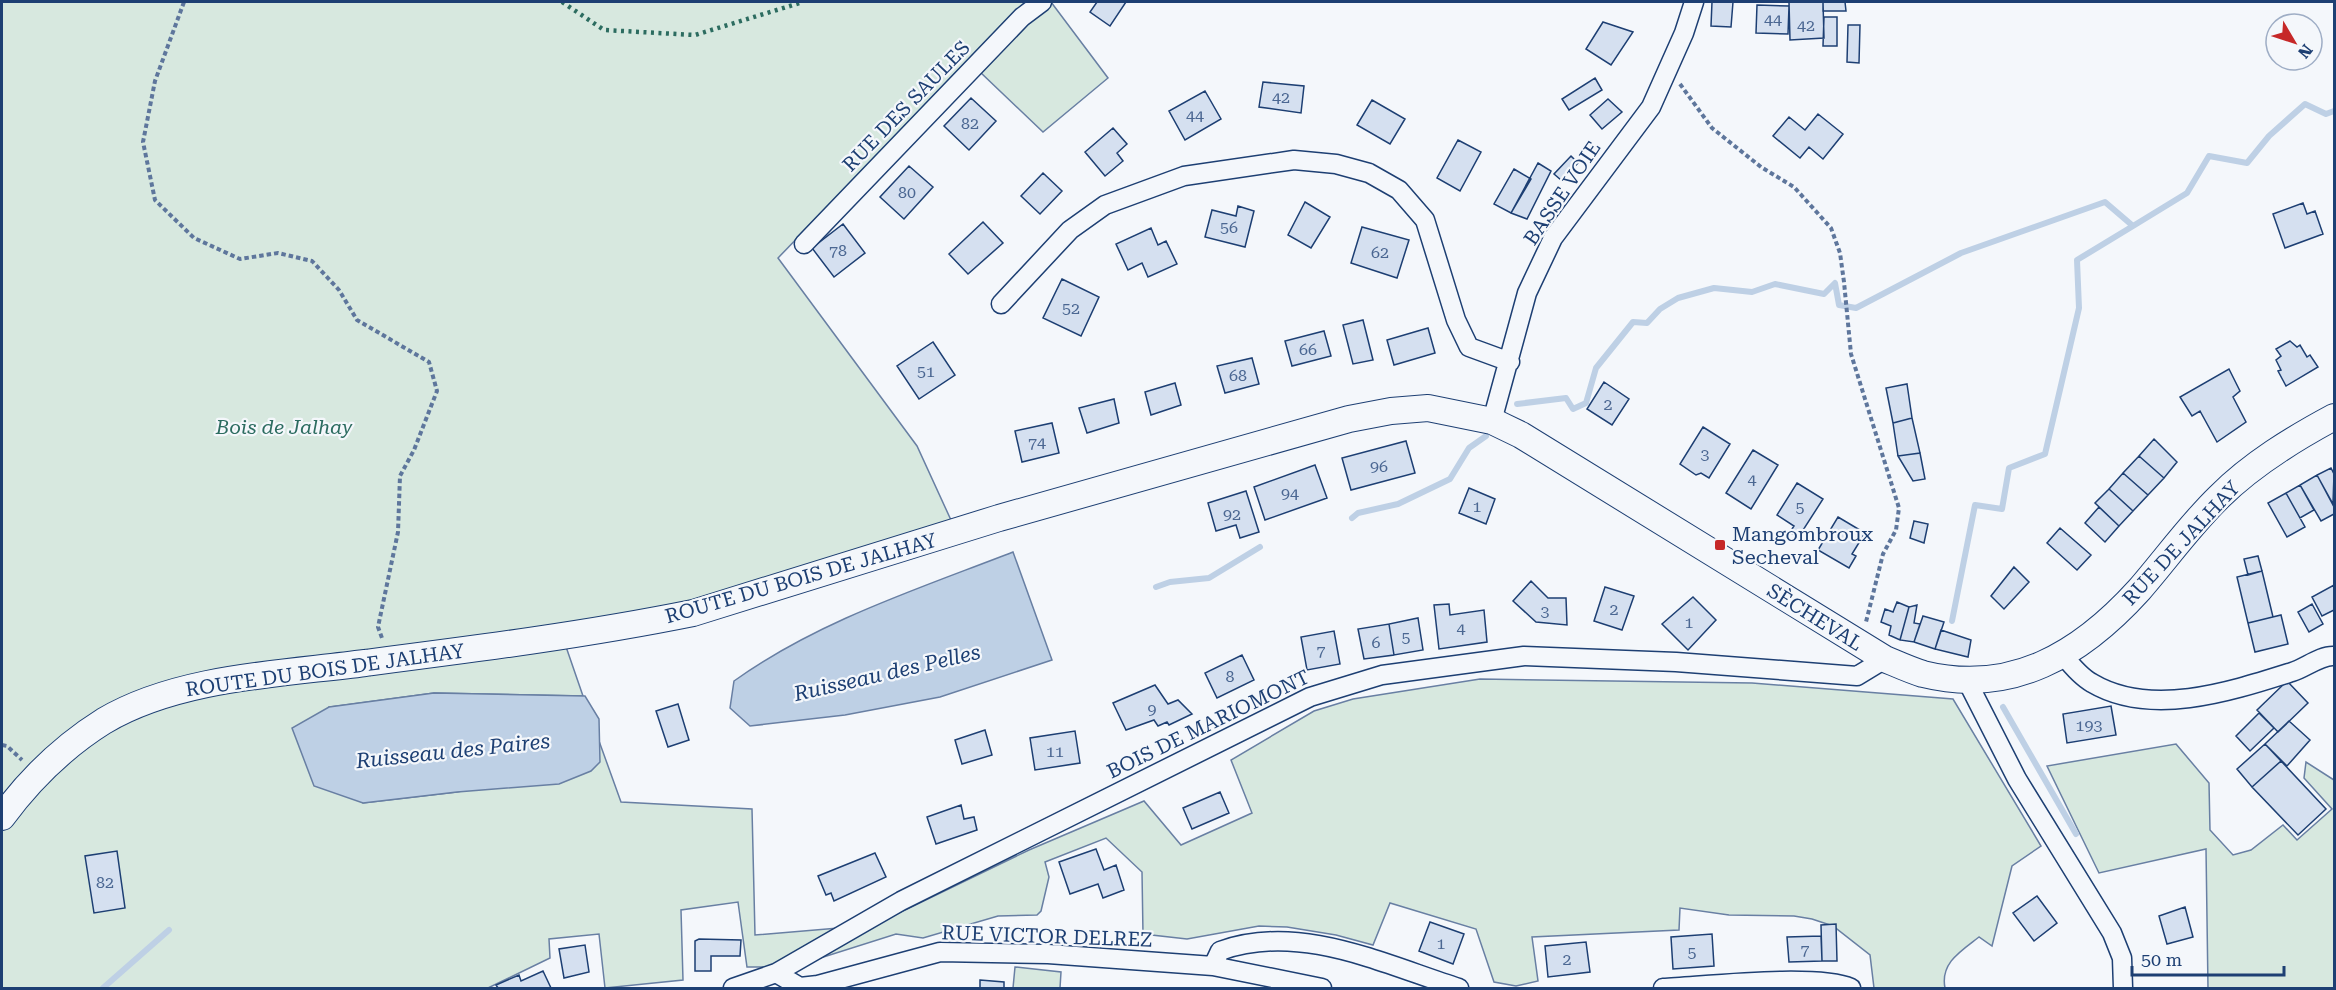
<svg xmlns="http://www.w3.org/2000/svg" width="2336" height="990" font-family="'Roboto Serif',serif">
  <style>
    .green { fill: #d7e8df; stroke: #687fa3; stroke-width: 1.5 }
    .water { fill: #bed0e5; stroke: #687fa3; stroke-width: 1.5 }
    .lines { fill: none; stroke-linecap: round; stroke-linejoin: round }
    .stream { stroke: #bed0e5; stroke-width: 6 }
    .building { fill: #d5e0f0; stroke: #1d3f73; stroke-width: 1.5 }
    .street-casing { stroke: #1d3f73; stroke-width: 21 }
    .secondary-casing { stroke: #1d3f73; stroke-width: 28 }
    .path { stroke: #5e769c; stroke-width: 4; stroke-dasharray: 4.5 3; stroke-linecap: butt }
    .street { stroke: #f4f7fb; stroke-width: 18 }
    .secondary { stroke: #f4f7fb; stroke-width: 26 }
    .hedge { stroke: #2c6c60; stroke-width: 4.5; stroke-dasharray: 3 4.5; stroke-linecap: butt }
    .poi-dot { fill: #c62828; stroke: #f4f7fb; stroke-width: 2 }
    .labels { text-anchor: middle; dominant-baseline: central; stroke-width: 4.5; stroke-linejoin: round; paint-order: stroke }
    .number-label { font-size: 16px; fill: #4b6792 }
    .street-label { font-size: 20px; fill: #1d3f73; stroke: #f4f7fb }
    .park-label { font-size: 20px; font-style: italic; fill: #2c6c60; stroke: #f4f7fb }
    .poi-label { font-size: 20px; fill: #1d3f73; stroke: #f4f7fb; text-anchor: start }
    .water-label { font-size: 21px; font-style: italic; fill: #1d3f73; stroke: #f4f7fb }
  </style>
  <rect width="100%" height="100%" fill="#f4f7fb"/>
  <!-- green -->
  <path class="green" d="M2,2H1025L778,258L917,446L956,531L563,638L583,696L434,693L329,707L363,803L457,792L599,762V741L621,802L752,809L755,935L874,925L1029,850L1144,801L1181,845L1252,813L1231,760L1314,711L1353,699L1480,679L1752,683L1953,699L2041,846L2012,866L1992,946L1979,937C1961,951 1940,963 1945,988H1874L1870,955L1833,926L1812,919L1794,916L1729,915L1680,908L1679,930L1532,937L1538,981L1516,986L1494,982L1476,929L1390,903L1373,945L1336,935L1287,927L1259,926L1187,939L1143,934L1142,872L1106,838L1045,862L1049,877L1041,911L1037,915L998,916L923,938L896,934L792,967H747L738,902L681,910L683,980L605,988L599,934L549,939L550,958L488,988H2Z
    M1051,2L1108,78L1043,132L979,71Z
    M2176,744L2209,783L2210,830L2233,855L2251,850L2283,825L2297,840L2332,809L2304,778L2306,762L2334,780V988H2208L2206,849L2099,873L2047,766Z
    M1015,967L1061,972L1060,988H1013Z"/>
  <!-- water -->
  <path class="water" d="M1013,552L1052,660L940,697L845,715L750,726L730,708L734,681C818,621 918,589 1013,552Z
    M434,693L585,696L599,719L600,762L591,771L559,784L457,792L363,803L314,786L292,728L329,707Z"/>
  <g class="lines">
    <!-- stream -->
    <path class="stream" d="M1517,404L1566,398L1573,409L1586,403L1596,368L1633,322L1647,323L1660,309L1678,298L1714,288L1752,292L1775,284L1824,294L1835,283L1839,305L1856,308L1961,253L2105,202L2133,226L2187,193L2209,156L2247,163L2269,136L2305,104L2326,114L2334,111
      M1352,518L1358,513L1398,504L1450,479L1469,448L1486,436
      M1156,587L1170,582L1209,578L1260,547
      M1952,621L1975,505L2002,509L2009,468L2045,454L2079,308L2077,260L2133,226
      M2003,707L2076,834
      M103,988L169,930"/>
  </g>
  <!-- building -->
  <path class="building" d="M1097,2H1126L1110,26L1090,12Z
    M1712,2H1733L1731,27L1711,26Z
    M1789,2H1823L1824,38L1790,40Z
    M1823,2H1845L1846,11H1823Z
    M1757,5L1789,6L1788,34L1756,33Z
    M1824,17H1837V46H1823Z
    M1603,22L1633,32L1611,65L1586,49Z
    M1848,25H1860L1859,63L1847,62Z
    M1595,78L1602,90L1569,110L1562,99Z
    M1263,82L1304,86L1301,113L1259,107Z
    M1205,91L1221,119L1185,140L1169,111Z
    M971,98L996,121L969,150L944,126Z
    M1608,99L1622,112L1602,129L1590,115Z
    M1372,100L1405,119L1390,144L1357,125Z
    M1818,114L1843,134L1823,159L1809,147L1800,158L1773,136L1789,117L1805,130Z
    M1113,128L1127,144L1117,153L1123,161L1105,176L1085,152Z
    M1458,140L1481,152L1460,191L1437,178Z
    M1571,156L1578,163L1561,180L1554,174Z
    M1538,163L1551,171L1527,219L1511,213Z
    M909,166L933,187L904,219L880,197Z
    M1514,169L1531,179L1511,213L1494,204Z
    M1043,173L1062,191L1040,214L1021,196Z
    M1305,202L1330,217L1311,248L1288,235Z
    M2303,203L2307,214L2315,211L2323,234L2285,248L2273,214Z
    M1238,206L1254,211L1245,247L1205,237L1212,210L1236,216Z
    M983,222L1003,243L968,274L949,254Z
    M843,224L865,253L834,277L812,248Z
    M1362,227L1409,240L1397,278L1351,263Z
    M1151,228L1158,245L1166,241L1177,264L1148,277L1142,263L1128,270L1116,244Z
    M1062,279L1099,297L1081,336L1043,318Z
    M1363,320L1373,360L1353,364L1343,325Z
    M1428,328L1435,353L1394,365L1387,340Z
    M1324,331L1331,356L1292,366L1285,341Z
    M2290,341L2297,347L2300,345L2307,357L2310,355L2318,367L2286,386L2278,371L2281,370L2276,360L2281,356L2276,349Z
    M933,342L955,375L919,399L897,366Z
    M1252,358L1259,384L1225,393L1217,366Z
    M2229,369L2240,391L2233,397L2246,422L2217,442L2200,411L2192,416L2180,397Z
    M1604,382L1629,399L1612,425L1587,409Z
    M1175,383L1181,405L1151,415L1145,392Z
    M1907,384L1912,418L1893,423L1886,388Z
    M1114,399L1119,423L1087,433L1079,408Z
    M1912,418L1920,453L1898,456L1893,423Z
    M1052,423L1059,453L1022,462L1015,431Z
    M1703,427L1730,444L1709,478L1701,473L1696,475L1680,464Z
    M2154,439L2177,462L2164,478L2139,456Z
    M1406,441L1415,473L1351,490L1342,458Z
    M1753,450L1778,465L1751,509L1726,493Z
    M1920,453L1925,479L1913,481L1898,456Z
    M2139,456L2164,478L2148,495L2123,473Z
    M1315,465L1327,498L1265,520L1254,487Z
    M2331,468L2334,474L2333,504L2317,475Z
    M2123,473L2148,495L2133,511L2109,489Z
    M2317,475L2334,507V514L2321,521L2300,485Z
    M1797,483L1823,499L1798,538L1790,532L1794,526L1777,515Z
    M2300,485L2314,510L2300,518L2286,493Z
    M1469,488L1495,499L1486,524L1459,513Z
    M2109,489L2133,511L2119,526L2095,503Z
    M1246,491L1259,532L1240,538L1236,525L1216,531L1208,503Z
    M2286,493L2305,527L2287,537L2268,503Z
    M2099,507L2119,526L2105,542L2085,523Z
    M1838,517L1865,533L1852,554L1856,556L1849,568L1818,550Z
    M1914,521L1928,524L1924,543L1910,538Z
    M2060,528L2091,555L2077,570L2047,543Z
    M2258,556L2262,571L2248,575L2244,559Z
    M2014,567L2029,582L2004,609L1991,596Z
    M2262,571L2273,617L2248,623L2237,577Z
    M1531,581L1548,598H1566L1567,625L1536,622L1513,601Z
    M2334,585V610L2322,616L2312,597Z
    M1605,587L1634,596L1622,630L1594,621Z
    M1693,597L1716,620L1688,650L1662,624Z
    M1897,602L1909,607L1900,640L1889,635L1891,626L1881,622L1885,609L1893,612Z
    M1449,604L1450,615L1484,610L1487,642L1439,649L1434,605Z
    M2312,604L2323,624L2309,632L2298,612Z
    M1917,605L1914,623L1920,624L1914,642L1900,640L1909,607Z
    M2281,615L2288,644L2255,652L2248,623Z
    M1923,616L1944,622L1935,649L1914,642Z
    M1418,618L1423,650L1394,655L1389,624Z
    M1389,624L1394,655L1364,659L1358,629Z
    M1941,630L1971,640L1968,657L1935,649Z
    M1334,631L1340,664L1307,670L1301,637Z
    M1242,655L1254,680L1217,698L1205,673Z
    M2287,681L2308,703L2278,732L2257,710Z
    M1155,685L1168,704L1178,700L1192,714L1169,725L1167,722L1158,726L1154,720L1126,730L1113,703Z
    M678,704L689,740L668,747L656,711Z
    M2111,706L2116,735L2067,743L2063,714Z
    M2259,713L2274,728L2250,751L2236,736Z
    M2289,721L2310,740L2287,766L2265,744Z
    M985,730L992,755L962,764L955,740Z
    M1075,731L1080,763L1035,770L1030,738Z
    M2265,744L2281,761L2252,787L2237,769Z
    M2281,761L2326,809L2298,835L2252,787Z
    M1220,792L1229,813L1192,829L1183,808Z
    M961,805L964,819L974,817L977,830L936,844L927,817Z
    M1096,849L1104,870L1116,865L1124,890L1103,898L1098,884L1070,894L1059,862Z
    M117,851L125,908L94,913L85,856Z
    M875,853L886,877L834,901L831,893L826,895L818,876Z
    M2037,896L2057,923L2034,941L2013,913Z
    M2185,907L2193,937L2167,944L2159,916Z
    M1430,922L1464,934L1453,964L1419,951Z
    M1836,924L1837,961H1822L1821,925Z
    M1712,934L1714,966L1673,969L1671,937Z
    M1821,936L1822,961L1789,962L1787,937Z
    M699,939L741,940L740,956H711V971H695V941Z
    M1586,942L1590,972L1548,977L1545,946Z
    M585,945L589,972L564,978L559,949Z
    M543,971L551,988H498L496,985L519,975L521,981Z
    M980,980L1004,982V988H969H980Z"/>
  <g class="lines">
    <defs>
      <path id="street" d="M804,244L1022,17L1042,2
        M1001,304L1070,230L1105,205L1184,176L1294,160L1336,164L1369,173L1399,190L1425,220L1456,320L1469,347L1510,362
        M1492,421L1527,293L1553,238L1651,107L1684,33L1694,2
        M2063,655C2071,665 2081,677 2092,683C2151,718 2232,691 2292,672C2305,668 2321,655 2334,656
        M1966,679L2017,779L2112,933L2122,958L2123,988
        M1213,966L1220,951C1299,922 1383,964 1459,988
        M776,973L800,987L818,985L940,952L1048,954L1213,966L1322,988
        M733,988L776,973L901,901L1310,697L1382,675L1524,656L1676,662L1857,676L1885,659
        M1663,988C1705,986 1816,973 1851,988"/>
      <path id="secondary" d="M2,817C30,779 64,746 104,721C178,677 281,674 365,663C474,649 584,635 693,613L999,518L1349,419L1391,411L1428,408L1492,421L1521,435L1885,659C1897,664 1910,670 1923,674C2012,696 2081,654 2139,590C2166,559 2190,525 2219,497C2252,464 2293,439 2334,417"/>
    </defs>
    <!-- street casing -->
    <use href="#street" class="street-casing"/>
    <!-- secondary casing -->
    <use href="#secondary" class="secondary-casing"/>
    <!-- path -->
    <path class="path" d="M184,2L155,81L143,142L155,200L194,238L240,259L278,253L312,261L339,290L357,320L429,362L437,391L414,450L400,476L398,532L378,627L382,638
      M1680,84L1712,128L1761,167L1794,187L1831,228L1840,253L1844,282L1851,354L1899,508L1896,530L1883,554L1866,622
      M2,745L7,746L22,760"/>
    <!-- street -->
    <use href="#street" class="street"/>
    <!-- secondary -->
    <use href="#secondary" class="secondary"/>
    <!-- hedge -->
    <path class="hedge" d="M562,2L604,30L695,35L803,2"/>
  </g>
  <!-- markers -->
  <rect class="poi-dot" x="1714" y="539" width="12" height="12" rx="3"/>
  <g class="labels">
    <!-- number labels -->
    <g class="number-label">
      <text x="1773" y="19">44</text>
      <text x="1806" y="25">42</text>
      <text x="1281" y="97">42</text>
      <text x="1195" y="115">44</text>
      <text x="970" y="123">82</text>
      <text x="907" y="192">80</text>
      <text x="1229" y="227">56</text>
      <text x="838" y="250">78</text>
      <text x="1380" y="252">62</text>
      <text x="1071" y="308">52</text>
      <text x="1308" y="349">66</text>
      <text x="926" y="371">51</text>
      <text x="1238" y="375">68</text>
      <text x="1608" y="404">2</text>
      <text x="1037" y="442">74</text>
      <text x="1705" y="454">3</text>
      <text x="1379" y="466">96</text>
      <text x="1752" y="479">4</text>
      <text x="1290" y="493">94</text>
      <text x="1477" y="506">1</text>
      <text x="1800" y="507">5</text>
      <text x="1232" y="514">92</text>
      <text x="1614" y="609">2</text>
      <text x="1545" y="611">3</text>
      <text x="1689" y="622">1</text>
      <text x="1461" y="628">4</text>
      <text x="1406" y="637">5</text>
      <text x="1376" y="642">6</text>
      <text x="1321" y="650">7</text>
      <text x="1230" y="676">8</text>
      <text x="1152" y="709">9</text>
      <text x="2089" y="725">193</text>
      <text x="1055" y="751">11</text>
      <text x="105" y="882">82</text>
      <text x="1441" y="943">1</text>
      <text x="1805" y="949">7</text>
      <text x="1692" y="952">5</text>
      <text x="1567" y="959">2</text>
    </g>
    <!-- street labels -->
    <g class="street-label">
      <text transform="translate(906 106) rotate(-46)">RUE DES SAULES</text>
      <text transform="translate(1562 193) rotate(-56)">BASSE VOIE</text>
      <text transform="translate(2181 543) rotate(-47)">RUE DE JALHAY</text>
      <text transform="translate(801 578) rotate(-16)">ROUTE DU BOIS DE JALHAY</text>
      <text transform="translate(1815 617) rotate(32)">SÈCHEVAL</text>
      <text transform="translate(325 670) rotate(-8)">ROUTE DU BOIS DE JALHAY</text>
      <text transform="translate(1208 724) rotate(-26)">BOIS DE MARIOMONT</text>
      <text transform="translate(1047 936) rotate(2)">RUE VICTOR DELREZ</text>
    </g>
    <!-- park labels -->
    <g class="park-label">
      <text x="284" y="427">Bois de Jalhay</text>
    </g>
    <!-- poi labels -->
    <g class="poi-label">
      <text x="1732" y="534">Mangombroux<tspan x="1732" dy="23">Secheval</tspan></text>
    </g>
    <!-- water labels -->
    <g class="water-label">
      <text transform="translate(887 673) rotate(-13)">Ruisseau des Pelles</text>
      <text transform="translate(453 751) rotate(-6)">Ruisseau des Paires</text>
    </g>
  </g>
  <!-- border -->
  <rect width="2336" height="990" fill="none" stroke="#1d3f73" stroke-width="6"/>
  <!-- north arrow -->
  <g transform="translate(2294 42) rotate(129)"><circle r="28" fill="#f4f7fb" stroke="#9eadc5" stroke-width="1.5"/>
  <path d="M0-4.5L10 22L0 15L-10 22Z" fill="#c62828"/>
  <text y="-9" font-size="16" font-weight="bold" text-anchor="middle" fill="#1d3f73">N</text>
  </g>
  <!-- scale -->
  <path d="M2132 966v9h152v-9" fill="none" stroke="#1d3f73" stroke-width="3"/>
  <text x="2141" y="966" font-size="18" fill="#1d3f73" stroke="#f4f7fb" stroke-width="4.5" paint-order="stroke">50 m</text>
</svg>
